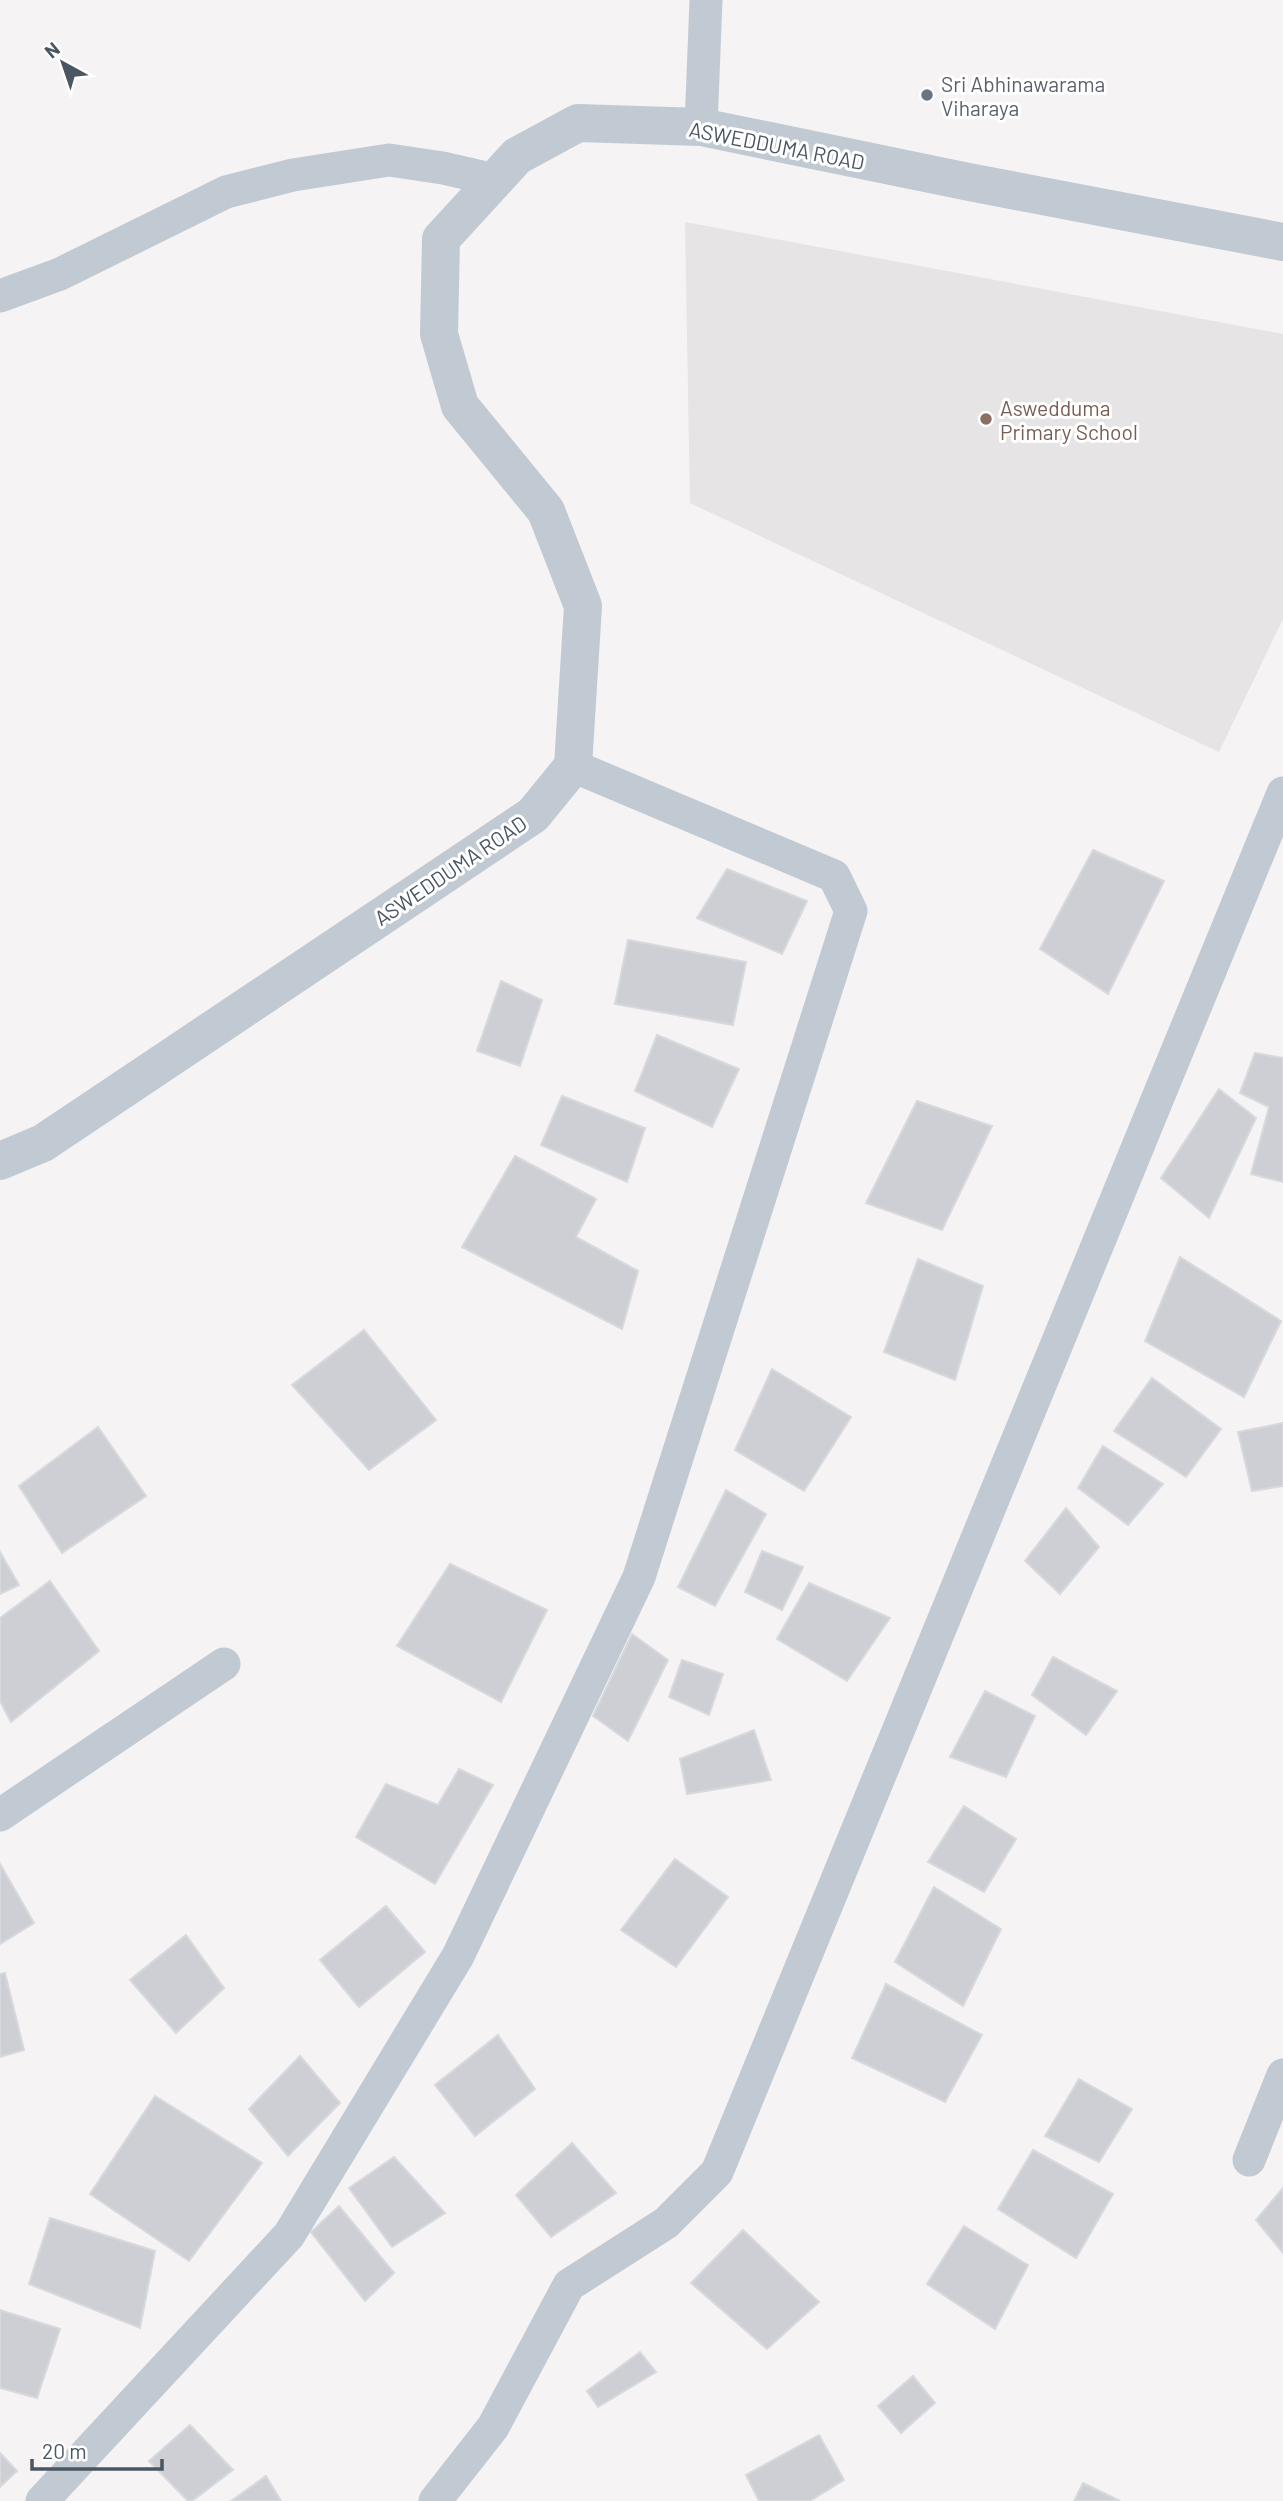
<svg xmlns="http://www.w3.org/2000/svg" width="1283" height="2501" font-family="Barlow,sans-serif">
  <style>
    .education { fill: #e6e4e5 }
    .building { fill: #cdcfd5; stroke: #d7d9de; stroke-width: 2 }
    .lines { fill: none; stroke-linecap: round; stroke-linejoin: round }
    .minor { stroke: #c1cad2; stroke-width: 33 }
    .tertiary { stroke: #c1cad2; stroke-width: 38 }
    .worship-dot { fill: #6b7280; stroke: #fff; stroke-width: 2.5 }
    .education-dot { fill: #8d6e63; stroke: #fff; stroke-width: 2.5 }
    .labels { text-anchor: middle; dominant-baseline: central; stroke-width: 6; stroke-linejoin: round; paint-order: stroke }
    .worship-label { font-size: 21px; fill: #5b616d; stroke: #fff; text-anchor: start }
    .street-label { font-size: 21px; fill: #4a5661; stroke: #fff }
    .education-label { font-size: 21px; fill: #785e54; stroke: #fff; text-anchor: start }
  </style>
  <rect width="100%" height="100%" fill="#f5f3f3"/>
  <!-- education -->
  <path class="education" d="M685,222L1283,334V619L1219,752L690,503Z"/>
  <!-- building -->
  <path class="building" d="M1093,850L1164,881L1108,994L1040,949Z
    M727,869L807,901L782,954L697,918Z
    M628,940L746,962L733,1025L615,1004Z
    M501,981L542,1000L520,1066L477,1051Z
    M657,1035L739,1069L712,1127L635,1091Z
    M1255,1053L1283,1058V1182L1251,1174L1269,1107L1240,1093Z
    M1219,1089L1256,1118L1209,1218L1161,1178Z
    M562,1096L645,1128L627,1182L541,1145Z
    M917,1101L992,1126L942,1230L866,1203Z
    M515,1156L596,1199L576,1237L638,1271L622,1329L462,1247Z
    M1180,1257L1281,1321L1244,1397L1145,1341Z
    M918,1259L983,1286L955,1380L884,1352Z
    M364,1330L436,1420L369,1470L292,1385Z
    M772,1369L851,1417L804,1491L735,1450Z
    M1152,1378L1221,1429L1186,1477L1114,1431Z
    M1283,1423V1486L1252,1491L1238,1432Z
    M98,1427L146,1496L62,1553L19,1486Z
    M1103,1446L1163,1484L1128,1525L1078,1488Z
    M726,1490L766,1514L715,1606L678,1587Z
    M1066,1508L1099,1547L1060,1594L1025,1561Z
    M762,1551L803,1567L782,1610L745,1592Z
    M0,1552L19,1585L0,1594Z
    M450,1564L547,1610L501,1702L397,1646Z
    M50,1581L99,1651L11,1722L0,1701V1618Z
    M809,1583L890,1618L847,1681L777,1639Z
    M632,1634L668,1660L628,1741L593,1716Z
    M1053,1657L1117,1691L1086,1735L1032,1695Z
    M682,1660L723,1674L709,1715L669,1697Z
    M985,1691L1035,1716L1006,1777L950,1757Z
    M754,1730L771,1780L687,1794L680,1759Z
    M459,1769L493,1785L435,1884L356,1837L386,1784L438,1805Z
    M964,1806L1016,1839L984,1892L928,1862Z
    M675,1859L728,1897L676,1967L621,1930Z
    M0,1864L34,1923L0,1944Z
    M934,1887L1001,1929L963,2006L895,1962Z
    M386,1906L425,1952L359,2007L320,1960Z
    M186,1935L224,1988L176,2033L130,1980Z
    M5,1973L24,2050L0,2057V1974Z
    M886,1984L982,2035L945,2102L852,2058Z
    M498,2035L535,2089L475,2136L435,2085Z
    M300,2056L340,2103L288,2156L249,2109Z
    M1079,2079L1132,2109L1099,2162L1045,2136Z
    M155,2096L262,2163L189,2261L90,2194Z
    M572,2143L616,2193L551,2237L516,2195Z
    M1033,2150L1113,2194L1076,2258L998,2209Z
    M394,2157L445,2213L392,2247L349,2188Z
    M1283,2188V2253L1256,2220Z
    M339,2206L394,2273L365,2301L311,2232Z
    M50,2218L155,2251L140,2328L29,2284Z
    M964,2226L1028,2265L995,2329L927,2284Z
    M743,2230L819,2302L767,2349L691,2283Z
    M0,2310L60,2329L37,2398L0,2388Z
    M640,2352L656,2372L598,2407L587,2391Z
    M913,2376L935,2403L901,2433L878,2406Z
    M190,2425L233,2470L192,2501H188L149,2461Z
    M819,2435L844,2480L810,2501H759L746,2475Z
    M0,2453L17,2471L0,2487Z
    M266,2476L281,2501H231Z
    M1083,2483L1120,2501H1074Z"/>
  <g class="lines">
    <!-- minor -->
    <path class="minor" d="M701,127L706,0
      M0,296L60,274L226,192L293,175L389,160L443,168L495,180
      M0,1815L224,1664
      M1249,2160L1283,2075
      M42,2501L289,2235L458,1956L639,1577L851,911L834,876L573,766
      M435,2501L493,2427L569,2285L666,2223L717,2172L1283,793"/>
    <!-- tertiary -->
    <path class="tertiary" d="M0,1161L43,1143L533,815L573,766L583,606L546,511L460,406L439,334L441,239L517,156L578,123L701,127L969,182L1283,242"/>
  </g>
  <!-- markers -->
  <circle class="worship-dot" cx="927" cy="95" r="7"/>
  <circle class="education-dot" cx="986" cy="419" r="7"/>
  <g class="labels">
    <!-- worship labels -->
    <g class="worship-label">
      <text x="941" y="83">Sri Abhinawarama<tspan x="941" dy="24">Viharaya</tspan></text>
    </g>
    <!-- street labels -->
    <g class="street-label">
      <text transform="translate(777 145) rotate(11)">ASWEDDUMA ROAD</text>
      <text transform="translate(450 870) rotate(-34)">ASWEDDUMA ROAD</text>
    </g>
    <!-- education labels -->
    <g class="education-label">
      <text x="1000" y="407">Aswedduma<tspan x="1000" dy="24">Primary School</tspan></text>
    </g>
  </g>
  <!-- north arrow -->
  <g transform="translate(63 63) rotate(320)" stroke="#ffffff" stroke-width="5" paint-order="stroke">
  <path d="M0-5L12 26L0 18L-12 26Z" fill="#4a5661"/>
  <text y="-10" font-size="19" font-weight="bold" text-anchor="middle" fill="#4a5661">N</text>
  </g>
  <!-- scale -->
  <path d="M32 2459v10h130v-10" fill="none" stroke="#4a5661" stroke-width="3.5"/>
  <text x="42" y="2459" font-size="21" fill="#4a5661" stroke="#ffffff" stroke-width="5" paint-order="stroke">20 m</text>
</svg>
